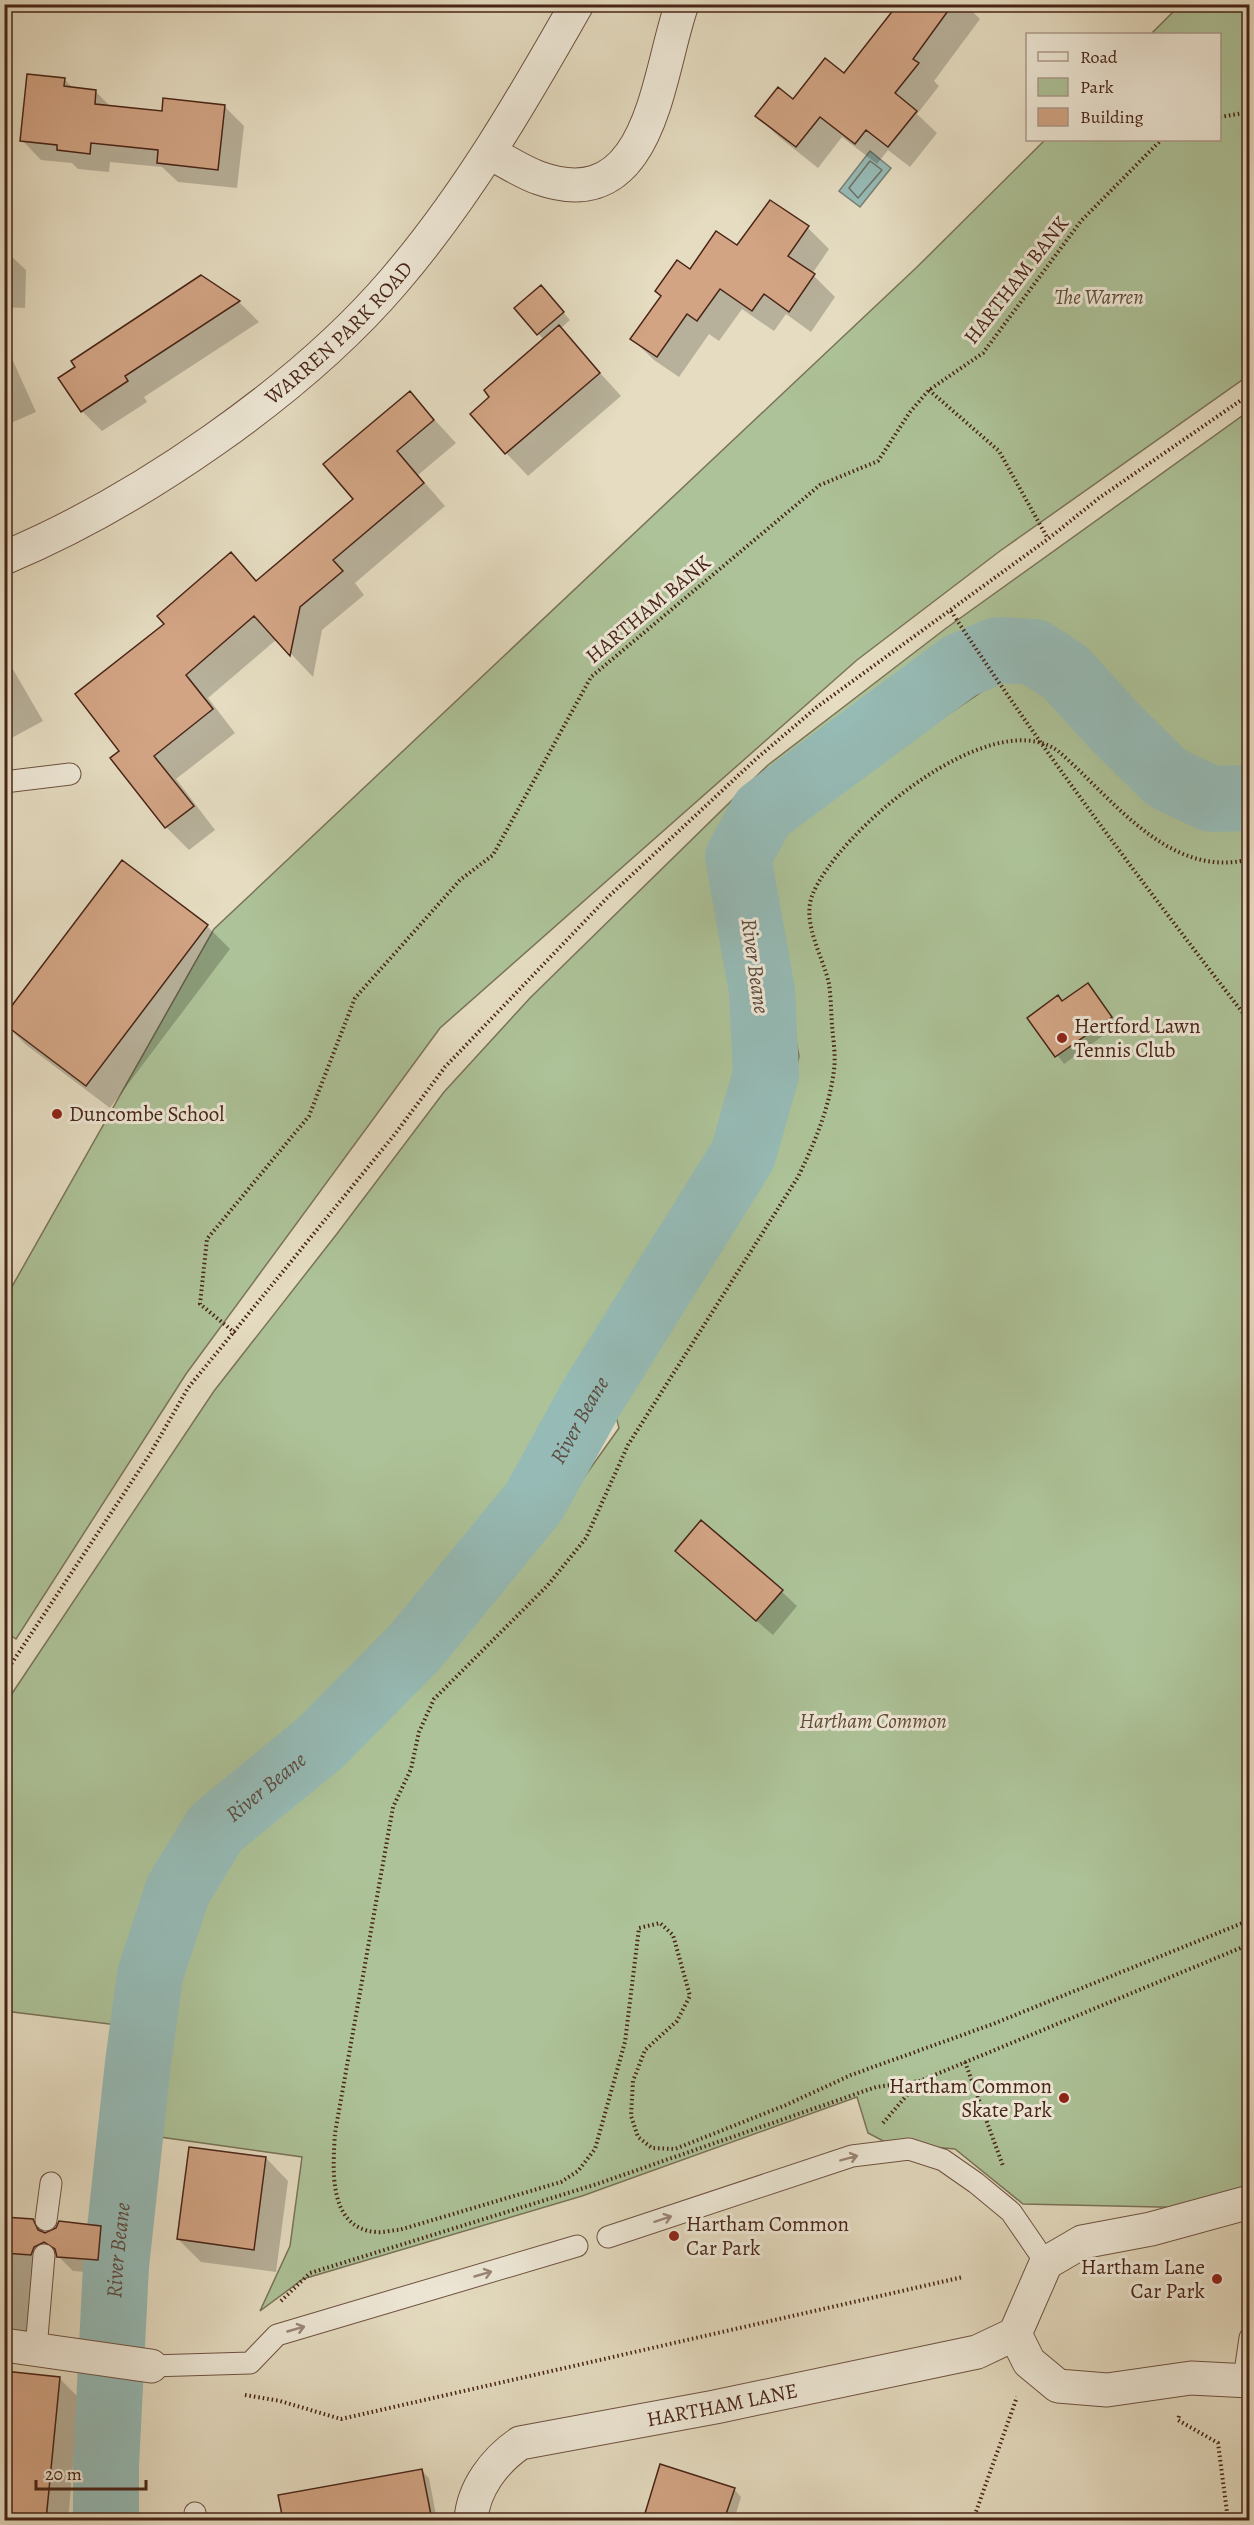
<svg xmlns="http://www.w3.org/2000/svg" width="1254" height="2525" font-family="Alegreya,serif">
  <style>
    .green { fill: #adc298; stroke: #7a7358; stroke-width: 1.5 }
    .water { fill: #96bbb6; stroke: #777f76; stroke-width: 1.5 }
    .shadow { fill: #0003 }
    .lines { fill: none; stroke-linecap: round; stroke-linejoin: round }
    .shore { stroke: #6f7066; stroke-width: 1.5 }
    .river { stroke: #96bbb6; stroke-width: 66 }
    .building { fill: #d2a484; stroke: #482417; stroke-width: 1.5 }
    .lane-casing { stroke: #6f5242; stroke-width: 23 }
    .street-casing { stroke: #6f5242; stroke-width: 35 }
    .path { stroke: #482417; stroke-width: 4; stroke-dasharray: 1.5 3; stroke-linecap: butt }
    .lane { stroke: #eee8d7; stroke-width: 21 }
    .street { stroke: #eee8d7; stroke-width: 33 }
    .oneway { stroke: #9b8677 }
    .poi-dot { fill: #8f2418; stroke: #eee8d7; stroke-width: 2 }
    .labels { text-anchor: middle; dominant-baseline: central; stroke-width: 6; stroke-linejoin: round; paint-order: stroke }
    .street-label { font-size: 21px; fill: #482417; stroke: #eee8d7 }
    .park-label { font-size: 21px; font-style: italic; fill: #614c37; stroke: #eee8d7 }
    .poi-label { font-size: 21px; fill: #482417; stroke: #eee8d7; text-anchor: start }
    .water-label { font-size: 22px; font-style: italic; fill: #5c4a3f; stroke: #eee8d7 }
  </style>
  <rect width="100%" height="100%" fill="#e5dcc1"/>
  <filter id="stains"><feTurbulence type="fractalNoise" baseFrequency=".00333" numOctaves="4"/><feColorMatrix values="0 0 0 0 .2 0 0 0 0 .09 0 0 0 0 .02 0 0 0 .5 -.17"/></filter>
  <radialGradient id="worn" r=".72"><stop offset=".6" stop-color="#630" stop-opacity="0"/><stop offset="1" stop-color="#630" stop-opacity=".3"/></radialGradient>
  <!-- green -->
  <path class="green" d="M1181,4L1249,5V375L1000,551L857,660L440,1028L186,1374L16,1639L4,1631L5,1299L214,929L917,267L1045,140H1220V34H1151Z
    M1249,411V781L1210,774L1177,760L1121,695L1065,644L996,630L958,647L730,829L712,890L735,989L743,1054L728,1121L693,1197L644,1263L516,1481L334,1704L237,1781L182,1837L146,1890L135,1936L125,2026L5,2011V1704L214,1391L336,1235L444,1092L530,998L768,765L945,629Z
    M1046,673L1057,680L1157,801L1215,821L1249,818V2209L1023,2204L955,2149L887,2143L868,2133L857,2097L582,2196L303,2279L260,2311L290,2246L302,2157L160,2137L181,1957L200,1909L231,1858L268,1814L347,1752L531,1552L619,1428L613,1405L769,1162L791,1094L799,1056L773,931L755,894L754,873L759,855L783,833L897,749L986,689L1010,678Z"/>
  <!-- water -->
  <path class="water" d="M870,151L891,168L860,207L839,191Z"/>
  <!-- shadow -->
  <path class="shadow" d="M900,4H965L980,19L934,81L939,86L917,114L937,133L910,167L888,150L877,164L842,137L818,168L779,137L757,115L844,75Z
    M64,79L74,89L96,92L112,108L164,113L224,106L244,126L237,188L178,182L162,167L110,162L109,172L78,169L72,163L41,160L22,140Z
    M808,228L829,249L812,274L835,297L811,332L786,314L774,331L742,309L719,341L709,334L679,377L654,360L632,339L691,271L738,247Z
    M4,254L10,255L26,270L25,308L4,307Z
    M201,277L239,302L259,322L144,397L147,402L102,431L82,411Z
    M548,295L570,320L560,329L621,396L528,476L506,453L491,397L544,340L516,308Z
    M4,341L36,412L4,426Z
    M410,393L456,443L418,475L445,506L355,583L364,595L322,630L313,677L277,639L208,698L235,733L176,779L215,830L189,850L166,827L112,758L122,751L166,624L231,554L257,581L355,499Z
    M4,654L43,721L4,742Z
    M123,862L207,926L230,949L110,1108L25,1044L4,1023Z
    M1087,985L1118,1025L1064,1064L1029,1018L1062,1002Z
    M692,1566L781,1591L797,1606L773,1635Z
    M266,2158L288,2181L276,2272L201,2262L178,2239Z
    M4,2219L33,2221L46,2234L101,2227L115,2242L112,2274L73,2271L59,2257L48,2262L33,2334L4,2331Z
    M59,2378L79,2398L68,2520H4V2395Z
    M421,2470L429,2478L437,2520H285L280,2496Z
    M734,2489L741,2497L734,2520H641L646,2508Z"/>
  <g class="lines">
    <!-- shore -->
    <path class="shore" d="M870,161L882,170L858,198L849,188Z"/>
    <!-- river -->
    <path class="river" id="s1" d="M106,2520V2466L116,2266L138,2063L150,1975L178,1890L216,1828L320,1743L414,1648L534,1502L592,1397L743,1155L766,1074L762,991L738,857L763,812L960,666L998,650L1034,652L1065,672L1116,728L1167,778L1211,799L1250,798"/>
  </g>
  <!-- building -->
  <path class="building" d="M898,4H953L913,59L919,63L895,93L917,111L888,147L866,130L855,144L820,117L796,147L755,116L778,87L793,99L825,58L844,73Z
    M27,74L65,78L64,86L96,90L95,104L162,111L163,98L225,105L218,170L157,163L158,150L91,143L90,154L57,150V145L20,141Z
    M770,200L809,226L788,256L815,274L789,312L764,294L752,311L720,289L697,321L687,314L657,357L630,339L661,296L655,291L677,260L690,269L716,231L737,245Z
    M201,275L240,301L125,376L128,381L81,412L58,378L75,367L71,361Z
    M541,285L564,312L537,335L514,308Z
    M559,325L600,373L505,454L470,414L489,397L484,390Z
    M410,391L434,420L397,451L424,483L333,560L343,571L300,607L290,656L254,616L186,675L213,709L154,756L194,806L165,828L110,758L119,751L75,694L164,624L157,616L231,552L256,581L353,499L323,464Z
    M122,860L208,925L86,1086L4,1024V1016Z
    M1088,983L1112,1017L1055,1057L1027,1018L1058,995L1062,1001Z
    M701,1520L783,1590L756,1621L675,1551Z
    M189,2147L266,2157L254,2250L177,2239Z
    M4,2217L33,2219L38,2230L45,2233L56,2228L59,2221L101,2226L98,2260L57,2257L55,2249L44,2242L34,2247L31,2255L4,2253Z
    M4,2371L60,2377L46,2520H4Z
    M660,2464L735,2488L724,2520H643Z
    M422,2469L432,2520H283L278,2495Z"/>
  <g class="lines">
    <defs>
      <path id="lane" d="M4,782L70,774
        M46,2220L51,2183
        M608,2237L852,2156L909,2149L943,2160L976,2183L1011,2212L1046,2263
        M36,2349L44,2255
        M151,2366L250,2363L277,2335L577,2246
        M1244,2379L1250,2338
        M195,2513L196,2520"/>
      <g id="street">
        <path d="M490,153C506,161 522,172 539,178C652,218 657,74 682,4"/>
        <path id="s2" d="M4,558C138,502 300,391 394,281C466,197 522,101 577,4"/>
        <path d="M1250,2202L1151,2229L1082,2242L1046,2263L1015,2334L1029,2362L1058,2386L1107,2390L1191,2378L1250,2381"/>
        <path d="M4,2345L151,2366"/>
        <path id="s3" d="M471,2520C473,2489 494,2461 520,2443L715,2407L977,2352L1015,2334"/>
      </g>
    </defs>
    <!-- lane casing -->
    <use href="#lane" class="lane-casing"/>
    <!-- street casing -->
    <use href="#street" class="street-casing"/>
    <!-- path -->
    <path class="path" d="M1220,117L1250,112
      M929,390L999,451L1048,539
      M951,611C1044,753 1146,888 1250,1022
      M1250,859C1169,881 1111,796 1058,751C990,702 835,834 812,896C802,924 823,956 829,984C831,997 831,1011 832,1025C833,1039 836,1056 834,1070C829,1109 815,1142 798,1177L628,1445L586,1538L548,1585L434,1699L419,1732L411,1769L393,1807L335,2133C333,2167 327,2228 376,2232C383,2233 392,2230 399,2230L561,2182L578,2171L595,2149L625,2042L639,1928L660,1923L673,1935L690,1996L677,2021L645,2050L633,2081L631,2116L638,2137L652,2148L675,2149L786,2105L851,2075L993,2024L1250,1920
      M235,1333L200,1304L207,1239L309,1116L355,998L460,880L493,855L591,677L820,485L878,461L910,412L929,390L983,353L1081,221L1161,140
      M4,1675L150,1454L188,1388L395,1134L445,1067L607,898L756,759L817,707L1048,539L1099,498L1250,394
      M965,2062L1003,2166
      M883,2123L919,2081
      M281,2301L310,2273L597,2184L876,2087L920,2081L1250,1944
      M245,2395L280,2401L341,2419L963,2277
      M1179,2416L1178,2420L1218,2443L1228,2520
      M973,2520L1017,2397"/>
    <!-- lane -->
    <use href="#lane" class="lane"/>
    <!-- street -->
    <use href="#street" class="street"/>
  </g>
  <!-- one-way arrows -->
  <defs><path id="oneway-shaft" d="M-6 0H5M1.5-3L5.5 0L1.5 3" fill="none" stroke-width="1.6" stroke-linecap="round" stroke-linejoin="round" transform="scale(1.5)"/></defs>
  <g class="oneway">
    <use href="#oneway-shaft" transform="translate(849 2158) rotate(-15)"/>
    <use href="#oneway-shaft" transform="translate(663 2219) rotate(-18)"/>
    <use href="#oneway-shaft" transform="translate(483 2274) rotate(-16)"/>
    <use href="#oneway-shaft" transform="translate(296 2329) rotate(-16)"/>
  </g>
  <!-- markers -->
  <g class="poi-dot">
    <circle cx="1062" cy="1038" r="6"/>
    <circle cx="57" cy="1114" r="6"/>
    <circle cx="1064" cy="2098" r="6"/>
    <circle cx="674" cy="2236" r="6"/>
    <circle cx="1217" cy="2279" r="6"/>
  </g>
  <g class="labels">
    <!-- street labels -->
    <g class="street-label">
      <text transform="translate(1016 280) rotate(-52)">HARTHAM BANK</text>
      <text stroke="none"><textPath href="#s2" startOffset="406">WARREN PARK ROAD</textPath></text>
      <text transform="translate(648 609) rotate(-40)">HARTHAM BANK</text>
      <text stroke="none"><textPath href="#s3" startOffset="300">HARTHAM LANE</textPath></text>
    </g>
    <!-- park labels -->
    <g class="park-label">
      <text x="1099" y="297">The Warren</text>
      <text x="873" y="1721">Hartham Common</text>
    </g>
    <!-- poi labels -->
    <g class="poi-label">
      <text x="1074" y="1026">Hertford Lawn<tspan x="1074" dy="24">Tennis Club</tspan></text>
      <text x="69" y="1114">Duncombe School</text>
      <text x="1052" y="2086" text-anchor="end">Hartham Common<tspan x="1052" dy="24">Skate Park</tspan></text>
      <text x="686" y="2224">Hartham Common<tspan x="686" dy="24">Car Park</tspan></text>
      <text x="1205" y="2267" text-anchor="end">Hartham Lane<tspan x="1205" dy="24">Car Park</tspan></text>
    </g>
    <!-- water labels -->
    <g class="water-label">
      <text transform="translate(755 966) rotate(82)">River Beane</text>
      <text stroke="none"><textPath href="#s1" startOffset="1260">River Beane</textPath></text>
      <text stroke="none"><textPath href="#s1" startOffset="774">River Beane</textPath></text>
      <text stroke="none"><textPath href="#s1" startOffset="270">River Beane</textPath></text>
    </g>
  </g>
  <!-- margin -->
  <rect width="1254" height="2525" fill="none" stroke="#e5dcc1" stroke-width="24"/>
  <rect x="6" y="6" width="1242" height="2513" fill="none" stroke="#482417" stroke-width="3"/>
  <rect x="12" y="12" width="1230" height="2501" fill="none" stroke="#482417" stroke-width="1.5"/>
  <!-- legend -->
  <rect x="1026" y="33" width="195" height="108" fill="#eee8d7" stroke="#ac9a8a" stroke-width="1.5"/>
  <rect x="1038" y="52" width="30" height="9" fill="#eee8d7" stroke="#ac9a8a" stroke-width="1.5"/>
  <text x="1080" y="63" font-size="18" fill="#482417">Road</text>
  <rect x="1038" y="78" width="30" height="18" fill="#adc298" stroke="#ac9a8a" stroke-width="1.5"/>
  <text x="1080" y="93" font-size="18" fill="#482417">Park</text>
  <rect x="1038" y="108" width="30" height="18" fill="#d2a484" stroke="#ac9a8a" stroke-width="1.5"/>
  <text x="1080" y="123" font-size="18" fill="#482417">Building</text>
  <!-- scale -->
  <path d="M36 2480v9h110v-9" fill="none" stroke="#482417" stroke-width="3"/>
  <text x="45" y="2480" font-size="18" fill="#482417" stroke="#eee8d7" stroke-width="4.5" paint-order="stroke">20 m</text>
  <rect width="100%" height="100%" filter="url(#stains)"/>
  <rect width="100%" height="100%" fill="url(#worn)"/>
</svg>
